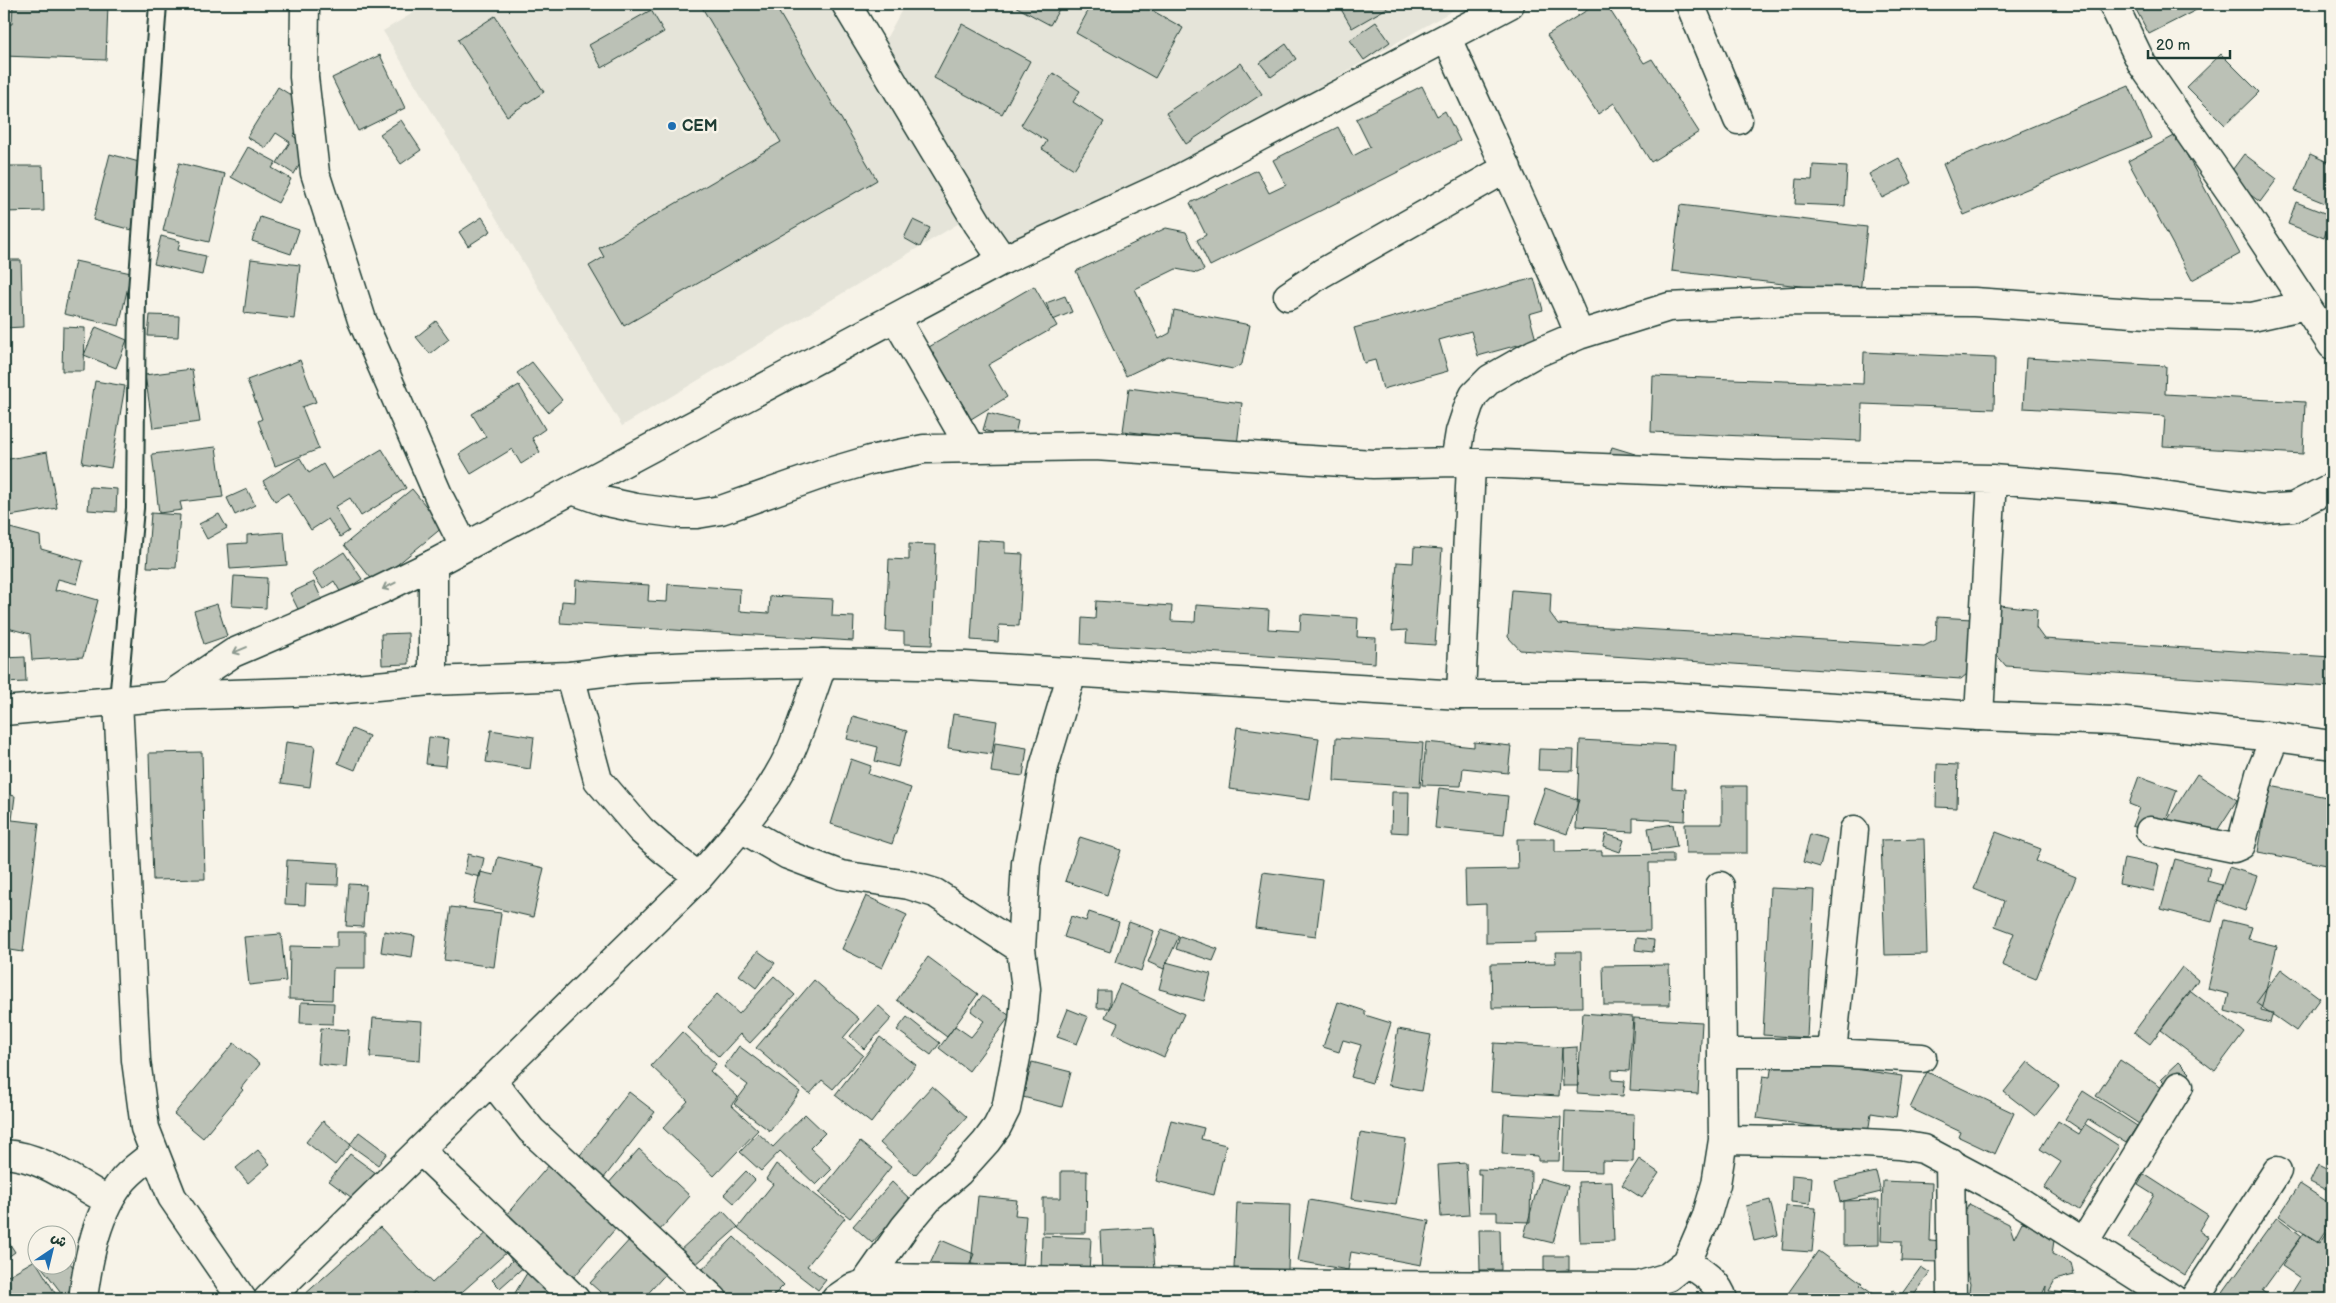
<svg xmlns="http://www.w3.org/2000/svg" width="2336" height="1303" font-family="'Balsamiq Sans','Playpen Sans Arabic',sans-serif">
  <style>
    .built { fill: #e5e4d9 }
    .building { fill: #bbc1b6; stroke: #1f3d34 }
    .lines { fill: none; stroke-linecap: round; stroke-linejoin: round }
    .lane-casing { stroke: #1f3d34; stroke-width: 20 }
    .street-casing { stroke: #1f3d34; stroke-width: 31 }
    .secondary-casing { stroke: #1f3d34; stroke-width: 31 }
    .lane { stroke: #f7f3e8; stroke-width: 16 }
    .street { stroke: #f7f3e8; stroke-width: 28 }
    .secondary { stroke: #f7f3e8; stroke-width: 28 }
    .oneway { stroke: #8b988e }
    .poi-dot { fill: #1f6fb2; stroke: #f7f3e8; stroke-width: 2 }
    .labels { text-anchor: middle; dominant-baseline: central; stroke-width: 5; stroke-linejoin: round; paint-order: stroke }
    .poi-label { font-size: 16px; font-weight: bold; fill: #1f3d34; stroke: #f7f3e8; text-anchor: start }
  </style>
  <rect width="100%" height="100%" fill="#f7f3e8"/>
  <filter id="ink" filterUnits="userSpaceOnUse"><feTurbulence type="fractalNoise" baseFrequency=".02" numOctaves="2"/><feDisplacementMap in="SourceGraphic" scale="10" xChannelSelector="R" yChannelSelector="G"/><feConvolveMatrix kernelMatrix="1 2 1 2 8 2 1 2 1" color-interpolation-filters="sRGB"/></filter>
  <g filter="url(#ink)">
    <!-- built -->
    <path class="built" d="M428,4H829L961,222L622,426L383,31Z
      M905,4H1464L1035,250L997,236L881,48Z"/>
    <!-- building -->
    <path class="building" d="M13,4H108L106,60L4,56V24H12Z
      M700,4H774L877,180L624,326L589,266L604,257L599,248L781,142Z
      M1011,4H1062L1050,25Z
      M1092,4H1150L1148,8L1183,28L1155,78L1076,33Z
      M1338,4H1394L1352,28Z
      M1597,4H1606L1644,63L1652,59L1699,132L1651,162L1614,103L1598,114L1547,35Z
      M2133,4H2208L2149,34Z
      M651,10L664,32L602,68L589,45Z
      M495,16L544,92L507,116L458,40Z
      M1376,22L1390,42L1364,60L1350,40Z
      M962,24L1030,61L1002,114L934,78Z
      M1286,44L1296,59L1271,77L1260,63Z
      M2221,54L2259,92L2225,125L2187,87Z
      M380,55L405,108L358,131L332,78Z
      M1241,63L1262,94L1186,144L1166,113Z
      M1053,73L1080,91L1073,102L1104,122L1074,169L1042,149L1047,141L1021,125Z
      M1422,86L1437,116L1445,111L1460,141L1210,266L1197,240L1206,235L1190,203L1257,170L1269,193L1286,185L1273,160L1338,127L1353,156L1370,147L1356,119Z
      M2129,86L2151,138L1964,215L1943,164Z
      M278,87L311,108L293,136L310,147L294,174L277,163L290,142L276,133L266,148L247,137Z
      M401,120L421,150L401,164L380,134Z
      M2176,135L2240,254L2192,280L2128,161Z
      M248,147L276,162L272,168L291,179L278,203L231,177Z
      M110,154L157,167L140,232L93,220Z
      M2244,154L2277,179L2260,202L2227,177Z
      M2310,154L2332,164V206L2295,191Z
      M1899,158L1912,183L1882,198L1869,174Z
      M179,163L225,174L209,242L163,231Z
      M1813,165L1847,167L1845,206L1795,204L1797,179L1812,180Z
      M4,166H43L44,211L4,212Z
      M2296,202L2332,216L2324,238L2288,224Z
      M1680,205L1867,227L1860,293L1672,271Z
      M260,217L299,230L291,254L252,241Z
      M482,217L491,231L468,246L459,232Z
      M913,220L930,228L920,247L904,238Z
      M1166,228L1186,232L1204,270L1197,273L1176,269L1135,289L1159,339L1170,333L1174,310L1250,325L1242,364L1233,369L1168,356L1126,376L1076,271Z
      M161,236L180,241L178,250L206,256L202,275L154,264Z
      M251,259L300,265L294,319L244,313Z
      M4,260H21L23,327L4,328Z
      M75,261L131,273L119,326L64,314Z
      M1534,278L1543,310L1529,314L1536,340L1478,356L1471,331L1439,340L1448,371L1383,389L1375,360L1364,363L1354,328Z
      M1034,286L1057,326L988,365L1007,397L971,419L929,347Z
      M1065,296L1072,312L1053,320L1046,303Z
      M150,315L179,316L178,337L148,336Z
      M436,321L449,339L430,354L416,337Z
      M63,327L85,328L84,371H62Z
      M96,327L127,340L116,368L84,355Z
      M1864,352L1995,358L1994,409L1862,404L1861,441L1651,432L1653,376L1863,384Z
      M2026,358L2166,366L2165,394L2305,402L2303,454L2163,446L2165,416L2023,408Z
      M300,360L316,402L302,407L319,449L275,466L258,421L262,419L247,380Z
      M532,362L562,400L548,412L517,373Z
      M192,369L200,422L153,428L145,375Z
      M95,381L125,386L111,468L82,463Z
      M519,385L545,429L532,438L540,452L521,464L512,449L471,474L459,454L486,437L472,414Z
      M1129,388L1242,403L1237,445L1123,431Z
      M988,413L1018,421L1014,439L983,430Z
      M216,447L223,497L180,502L182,510L159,513L152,454Z
      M1612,447L1635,454L1631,468L1608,460Z
      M382,449L406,488L361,516L350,498L335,507L349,531L340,537L328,519L311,530L288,493L275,501L263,481L300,458L309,473L323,464L332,479Z
      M47,452L57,508L4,517V460Z
      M90,487L117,489L116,512L88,510Z
      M247,489L255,505L235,515L227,498Z
      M412,489L443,527L375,583L344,545Z
      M151,513L180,515L176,568L147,567Z
      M219,514L227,528L207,539L199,524Z
      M10,528L40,536L41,549L83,561L77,584L58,579L55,591L63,590L98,600L83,657L32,660L30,634L4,627L6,589L4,590V538H7Z
      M284,532L287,565L230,569L228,544L247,543V535Z
      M977,540L1005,542V553L1023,554L1019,626L999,625L998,642L971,640Z
      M909,544L936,545L932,645L904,644V632L886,631L889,559L909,560Z
      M1414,547L1442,549L1435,645L1406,643L1407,630L1392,631L1397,562L1413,563Z
      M344,552L362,579L341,593L334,581L323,589L312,573Z
      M234,576L267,578L266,608L232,606Z
      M576,580L649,585L648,601L667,602L668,584L740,589L739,611L769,613L770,596L833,599L832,616L854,617L853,641L560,623L562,601L575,602Z
      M314,582L323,602L300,613L290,593Z
      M1512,590L1551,593L1550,613L1558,624L1924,646L1936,640L1937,617L1972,619L1967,674L1961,679L1520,650L1508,637Z
      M1096,601L1172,606L1171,621L1195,622L1196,605L1269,610L1268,629L1300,631L1301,614L1358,618L1357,637L1376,638L1375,663L1081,644L1082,618L1095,619Z
      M217,604L227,636L204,644L194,611Z
      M1999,605L2037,609L2036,628L2044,639L2332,657V687L2006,666L1995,653Z
      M408,633L409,664L382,665L381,634Z
      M25,657L26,682L4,683V658Z
      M953,714L997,721L992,754L948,748Z
      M853,716L907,731L898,767L875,761L878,747L847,739Z
      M1237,727L1319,738L1310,800L1229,789Z
      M352,729L369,736L355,770L338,763Z
      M491,730L534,737L530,769L486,762Z
      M429,737L449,739L446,766L426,764Z
      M1336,738L1423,743L1420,787L1334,781Z
      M1580,740L1674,745L1672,788L1686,789L1685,821L1633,818V832L1576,829Z
      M286,742L315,746L310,787L281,783Z
      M1426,742L1474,747V742L1511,746L1508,773L1463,768L1461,786L1422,785Z
      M995,743L1027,748L1023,776L991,772Z
      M1539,749L1574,750L1573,771L1538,770Z
      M202,752L205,879L153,880L149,753Z
      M851,759L871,766L868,774L911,788L892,844L831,824Z
      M1937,764L1958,765L1957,808L1936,807Z
      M2197,774L2237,800L2208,845L2168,819Z
      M2139,776L2177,790L2160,836L2132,826L2139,808L2129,804Z
      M1722,786H1747V853H1686L1685,824H1722Z
      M2270,786L2332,798V866L2258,852Z
      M1439,788L1508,796L1504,835L1435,828Z
      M1545,788L1579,800L1567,834L1533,822Z
      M1392,792H1409L1408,833L1391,832Z
      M4,794L15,796L12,820L39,823L23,952L4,949Z
      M1673,824L1677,847L1652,851L1648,828Z
      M1996,832L2041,849L2036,861L2076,877L2036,979L2002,965L2014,933L1995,926L2004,901L1974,889Z
      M1606,834L1624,840L1620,852L1603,846Z
      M1810,834L1827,839L1820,867L1803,862Z
      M1080,837L1121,850L1107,895L1065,881Z
      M1517,839H1555V852L1602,851V855L1673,854V863H1649L1650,931L1536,933V942L1486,943V904L1466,905L1465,870L1518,869Z
      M1924,839L1927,954L1885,955L1881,840Z
      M468,854L484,858L480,877L464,873Z
      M498,857L544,868L533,917L473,903L480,872L494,875Z
      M2124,858L2159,865L2154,891L2119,884Z
      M2175,859L2210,868L2207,881L2222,885L2212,922L2161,909Z
      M287,860L339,863L338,885L306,884L305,905L285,904Z
      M2229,867L2257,876L2245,911L2217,901Z
      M1263,872L1323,880L1316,936L1255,928Z
      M349,884L366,885L363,927L346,926Z
      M1770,888L1814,890L1807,1038L1763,1035Z
      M866,896L907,915L882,968L842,949Z
      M451,907L501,913L494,967L444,960Z
      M1089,912L1119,922L1110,952L1064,937L1071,916L1086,921Z
      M2224,920L2252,927L2248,939L2277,946L2261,1010L2273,1013L2270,1023L2225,1011L2229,994L2208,989Z
      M1129,922L1154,931L1141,971L1116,962Z
      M1162,929L1179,936L1164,969L1148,962Z
      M384,931L415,936L412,957L381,952Z
      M337,932H365V968H333L332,1000L289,999L290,946L337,947Z
      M281,934L286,981L249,985L244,937Z
      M1180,936L1218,949L1213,961L1176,949Z
      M1636,938L1654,940L1653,952L1635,950Z
      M758,951L775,963L756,988L739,975Z
      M1555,952H1581L1582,1007L1492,1008L1491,964L1556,963Z
      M928,957L978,994L947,1037L897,1000Z
      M1166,962L1211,974L1204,1001L1159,989Z
      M1669,965L1670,1005H1604L1603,966Z
      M2182,967L2198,980L2150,1044L2134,1032Z
      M2281,969L2320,998L2296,1031L2256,1003Z
      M774,976L795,995L750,1043L740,1034L719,1057L687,1027L717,994L739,1014Z
      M814,980L859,1019L843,1038L863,1055L833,1089L822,1080L810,1094L756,1048Z
      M1120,984L1184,1014L1164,1057L1113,1033L1118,1023L1105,1017Z
      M1098,991H1110V1008H1097Z
      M2191,991L2244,1032L2215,1071L2161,1030Z
      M982,996L1010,1016L969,1071L939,1048L955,1026L971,1037L984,1021L971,1011Z
      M301,1002L334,1003L333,1024L300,1023Z
      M1338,1002L1365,1011V1015L1391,1023L1372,1083L1351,1077L1361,1045L1343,1040L1339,1052L1323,1047Z
      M878,1005L892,1018L864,1049L850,1036Z
      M1068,1009L1088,1017L1077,1044L1057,1037Z
      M1583,1013L1633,1017L1629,1071L1612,1070V1080L1625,1081L1623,1096L1577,1093Z
      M907,1017L940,1043L931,1055L897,1030Z
      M373,1018L422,1021L420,1061L370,1057Z
      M1634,1018L1702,1022L1698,1094L1630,1090Z
      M321,1028L349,1030L346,1067L318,1064Z
      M1398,1029L1431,1035L1421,1091L1388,1085Z
      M682,1032L716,1064L710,1071L738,1097L731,1105L758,1130L714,1176L663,1128L688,1101L651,1066Z
      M880,1037L916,1065L871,1123L835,1095Z
      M234,1043L260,1064L241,1088L243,1090L203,1138L174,1114Z
      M1494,1043L1562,1047L1559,1096L1491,1092Z
      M739,1046L800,1092L770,1131L734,1104L748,1085L724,1067Z
      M1577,1047L1578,1086H1563L1562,1048Z
      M1773,1057L1902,1076L1896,1117L1871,1113L1868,1134L1757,1118L1763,1076L1770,1077Z
      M2120,1060L2162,1088L2139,1124L2096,1096Z
      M1032,1062L1071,1072L1062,1107L1023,1097Z
      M2028,1062L2059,1086L2035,1116L2004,1092Z
      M2179,1062L2190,1073L2172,1090L2161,1079Z
      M1927,1072L2014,1113L1995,1154L1959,1137L1961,1132L1910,1108Z
      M932,1086L967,1117L915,1175L880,1143Z
      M2083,1091L2137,1126L2126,1143L2088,1119L2081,1130L2065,1119Z
      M629,1092L655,1112L600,1183L574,1163Z
      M1565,1111L1634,1114L1633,1162L1602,1161V1172L1563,1171Z
      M805,1114L825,1133L810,1148L832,1169L816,1185L780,1151L761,1171L740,1152L758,1133L773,1147Z
      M1504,1114L1561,1117L1559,1161H1538V1156L1502,1154Z
      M1171,1120L1204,1128L1201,1139L1226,1145L1214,1195L1156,1181Z
      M323,1121L351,1145L335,1165L306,1142Z
      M2058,1121L2079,1134L2085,1124L2119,1146L2079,1210L2044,1188L2061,1162L2040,1149Z
      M359,1132L387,1153L378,1165L350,1145Z
      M1360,1133L1406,1140L1396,1205L1351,1199Z
      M860,1142L891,1167L850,1218L819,1193Z
      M639,1149L690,1196L659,1231L607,1185Z
      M258,1150L270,1164L248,1183L236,1168Z
      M350,1154L380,1176L359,1203L329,1181Z
      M556,1157L622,1221L569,1283L500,1222Z
      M1639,1159L1659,1173L1642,1198L1622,1185Z
      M1466,1163L1469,1215L1441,1217L1438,1165Z
      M776,1164L845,1218L807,1266L826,1280L818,1290L738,1228L773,1184L766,1179Z
      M2318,1165L2332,1172V1183L2328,1191L2310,1182Z
      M1478,1169L1531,1171L1530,1222L1497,1221V1212H1480L1481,1174H1478Z
      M746,1171L755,1180L734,1203L724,1194Z
      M1061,1171H1087L1086,1233H1043V1198H1061Z
      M1876,1172L1881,1192L1840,1202L1835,1181Z
      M2144,1174L2208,1215L2199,1230L2209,1237L2185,1275L2128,1238L2154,1195L2138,1185Z
      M1792,1175L1812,1177L1810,1204L1791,1202Z
      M1540,1178L1568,1186L1553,1243L1524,1236Z
      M1612,1181L1614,1241L1580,1242L1578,1182Z
      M1883,1181L1932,1183L1930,1241L1942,1242L1941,1262L1901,1261L1902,1241L1881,1240Z
      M892,1182L911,1200L872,1243L853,1226Z
      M2300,1184L2332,1205V1222L2318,1243L2279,1216Z
      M978,1196L1017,1200L1015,1215L1026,1216L1022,1269L971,1264Z
      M1309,1200L1429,1221L1421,1265L1351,1252L1348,1270L1298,1261Z
      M1770,1200L1778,1235L1754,1241L1746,1206Z
      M1879,1200V1245L1843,1246V1201Z
      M1237,1203L1290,1205L1288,1270L1234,1268Z
      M1969,1204L2009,1224L2014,1238L2022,1222L2056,1227L2052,1254L2071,1263L2074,1275L2055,1280L2049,1291L2112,1299H2045L2046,1286L2040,1299H1968L1970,1284L1955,1232Z
      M1786,1206L1816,1208L1812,1252L1782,1250Z
      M723,1211L738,1227L694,1266L679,1251Z
      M2277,1217L2302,1236L2262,1291L2270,1296L2268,1299H2218Z
      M2332,1225V1299H2287L2300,1278L2282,1266L2304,1233L2320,1243Z
      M380,1227L432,1283L491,1229L526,1265L500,1288L492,1280L512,1261L506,1253L454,1299H449L445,1294L440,1299H421L415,1292L407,1299H306L303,1296Z
      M1152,1228L1155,1270L1102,1273L1100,1231Z
      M1479,1230H1500L1501,1270H1480Z
      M4,1235L15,1252L4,1260Z
      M633,1236L670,1269L643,1299H608L590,1283Z
      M1042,1236L1091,1238L1089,1273L1041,1271Z
      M734,1237L784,1285L770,1299H721L696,1276Z
      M941,1240L974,1254L964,1278L930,1264Z
      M1818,1251L1862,1283L1860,1285L1880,1299H1791L1786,1296Z
      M1544,1256H1569V1270L1544,1271Z
      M35,1260L58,1298L4,1299V1278Z
      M68,1260L83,1281L63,1295L41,1266H68Z
      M1921,1267L1930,1273L1911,1299H1886L1893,1290L1901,1295Z
      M530,1268L556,1299H526L515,1293Z"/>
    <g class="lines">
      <defs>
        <path id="lane" d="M118,701L135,508L137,291L158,4"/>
        <path id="street" d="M305,4L304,77L315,173L362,320L440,499L464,546
          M846,4L978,224L1003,260
          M1690,4L1738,120
          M2113,4L2142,64L2252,223L2332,345
          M1447,38C1480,114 1517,188 1549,265C1559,288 1571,310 1579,335
          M1288,296L1322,273L1507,168
          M896,319L970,447
          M1455,462L1460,432L1469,405L1474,395L1490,379L1534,354L1579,335L1669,307L1793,301L1974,302L2148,314L2252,317L2306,305
          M572,490L603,501L636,508L681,514H697L721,510L826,473L870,460L924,449L1095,446L1373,464L1455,462L1772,475L1992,479L2120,489L2263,509L2293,507L2332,487
          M570,676L598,780L641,830L665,851L699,877
          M1461,695L1471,464
          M169,696L233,653L380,590L433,564V670L430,681
          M1979,716L1992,479
          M741,828L788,855L841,875L909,885L935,893L1021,949
          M2150,831L2234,848L2241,845L2260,774L2275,737
          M1722,1053H1832L1922,1058
          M1832,1053L1854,830
          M492,1081L531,1130L713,1299
          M1723,1140L1846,1142L1900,1145L1923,1149L2011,1196L2173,1299
          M420,1150L575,1299
          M4,1154C43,1156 75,1183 109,1201
          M1950,1162L1952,1299
          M2084,1242L2179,1086
          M1687,1262C1701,1272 1718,1281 1723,1299
          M866,1282L904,1228L929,1198L959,1172L986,1142L997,1127L1006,1109L1023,1021L1026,989L1021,949L1026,863L1044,767L1072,673
          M83,1299C88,1259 97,1210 124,1179C133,1169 144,1161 154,1154
          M268,1299L699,877C732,838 768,800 790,753C803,724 812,692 823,663
          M836,1299L852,1288L882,1278L1338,1285L1638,1286L1668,1277L1687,1262L1706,1218L1716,1184L1723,1140L1720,886
          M2194,1299L2277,1171"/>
        <path id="secondary" d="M433,564L1003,260L1175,181L1510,4
          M118,701L136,1060L145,1128L172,1197L242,1299
          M4,711L169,696L323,691L430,681L570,676L629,669L694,666L823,663L965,666L1461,695H1644L1979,716L2115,721L2275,737L2332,745"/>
      </defs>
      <!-- lane casing -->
      <use href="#lane" class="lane-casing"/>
      <!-- street casing -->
      <use href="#street" class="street-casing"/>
      <!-- secondary casing -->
      <use href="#secondary" class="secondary-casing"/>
      <!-- lane -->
      <use href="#lane" class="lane"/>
      <!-- street -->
      <use href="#street" class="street"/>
      <!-- secondary -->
      <use href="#secondary" class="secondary"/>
    </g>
    <!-- one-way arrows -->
    <defs><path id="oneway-shaft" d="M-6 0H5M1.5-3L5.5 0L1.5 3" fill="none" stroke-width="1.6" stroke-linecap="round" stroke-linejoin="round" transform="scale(1.25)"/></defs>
    <g class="oneway">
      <use href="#oneway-shaft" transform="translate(389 586) rotate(153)"/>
      <use href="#oneway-shaft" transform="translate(240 650) rotate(157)"/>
    </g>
  </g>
  <!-- markers -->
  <circle class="poi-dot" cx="672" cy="126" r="5"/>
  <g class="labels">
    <!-- poi labels -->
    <g class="poi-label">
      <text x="682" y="126">CEM</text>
    </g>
  </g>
  <!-- margin -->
  <rect width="2336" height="1303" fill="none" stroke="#f7f3e8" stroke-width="20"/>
  <rect x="10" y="10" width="2316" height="1283" fill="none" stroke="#1f3d34" stroke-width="2" filter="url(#ink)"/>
  <!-- north arrow -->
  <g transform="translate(52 1250) rotate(35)"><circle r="24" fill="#f7f3e8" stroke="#a1aaa0"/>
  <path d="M0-4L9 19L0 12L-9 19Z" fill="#1f6fb2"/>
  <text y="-8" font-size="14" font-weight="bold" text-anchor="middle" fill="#1f3d34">ش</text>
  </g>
  <!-- scale -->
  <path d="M2148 50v8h82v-8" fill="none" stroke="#1f3d34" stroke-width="2.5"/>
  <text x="2156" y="50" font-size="15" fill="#1f3d34" stroke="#f7f3e8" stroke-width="4" paint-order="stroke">20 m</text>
</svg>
